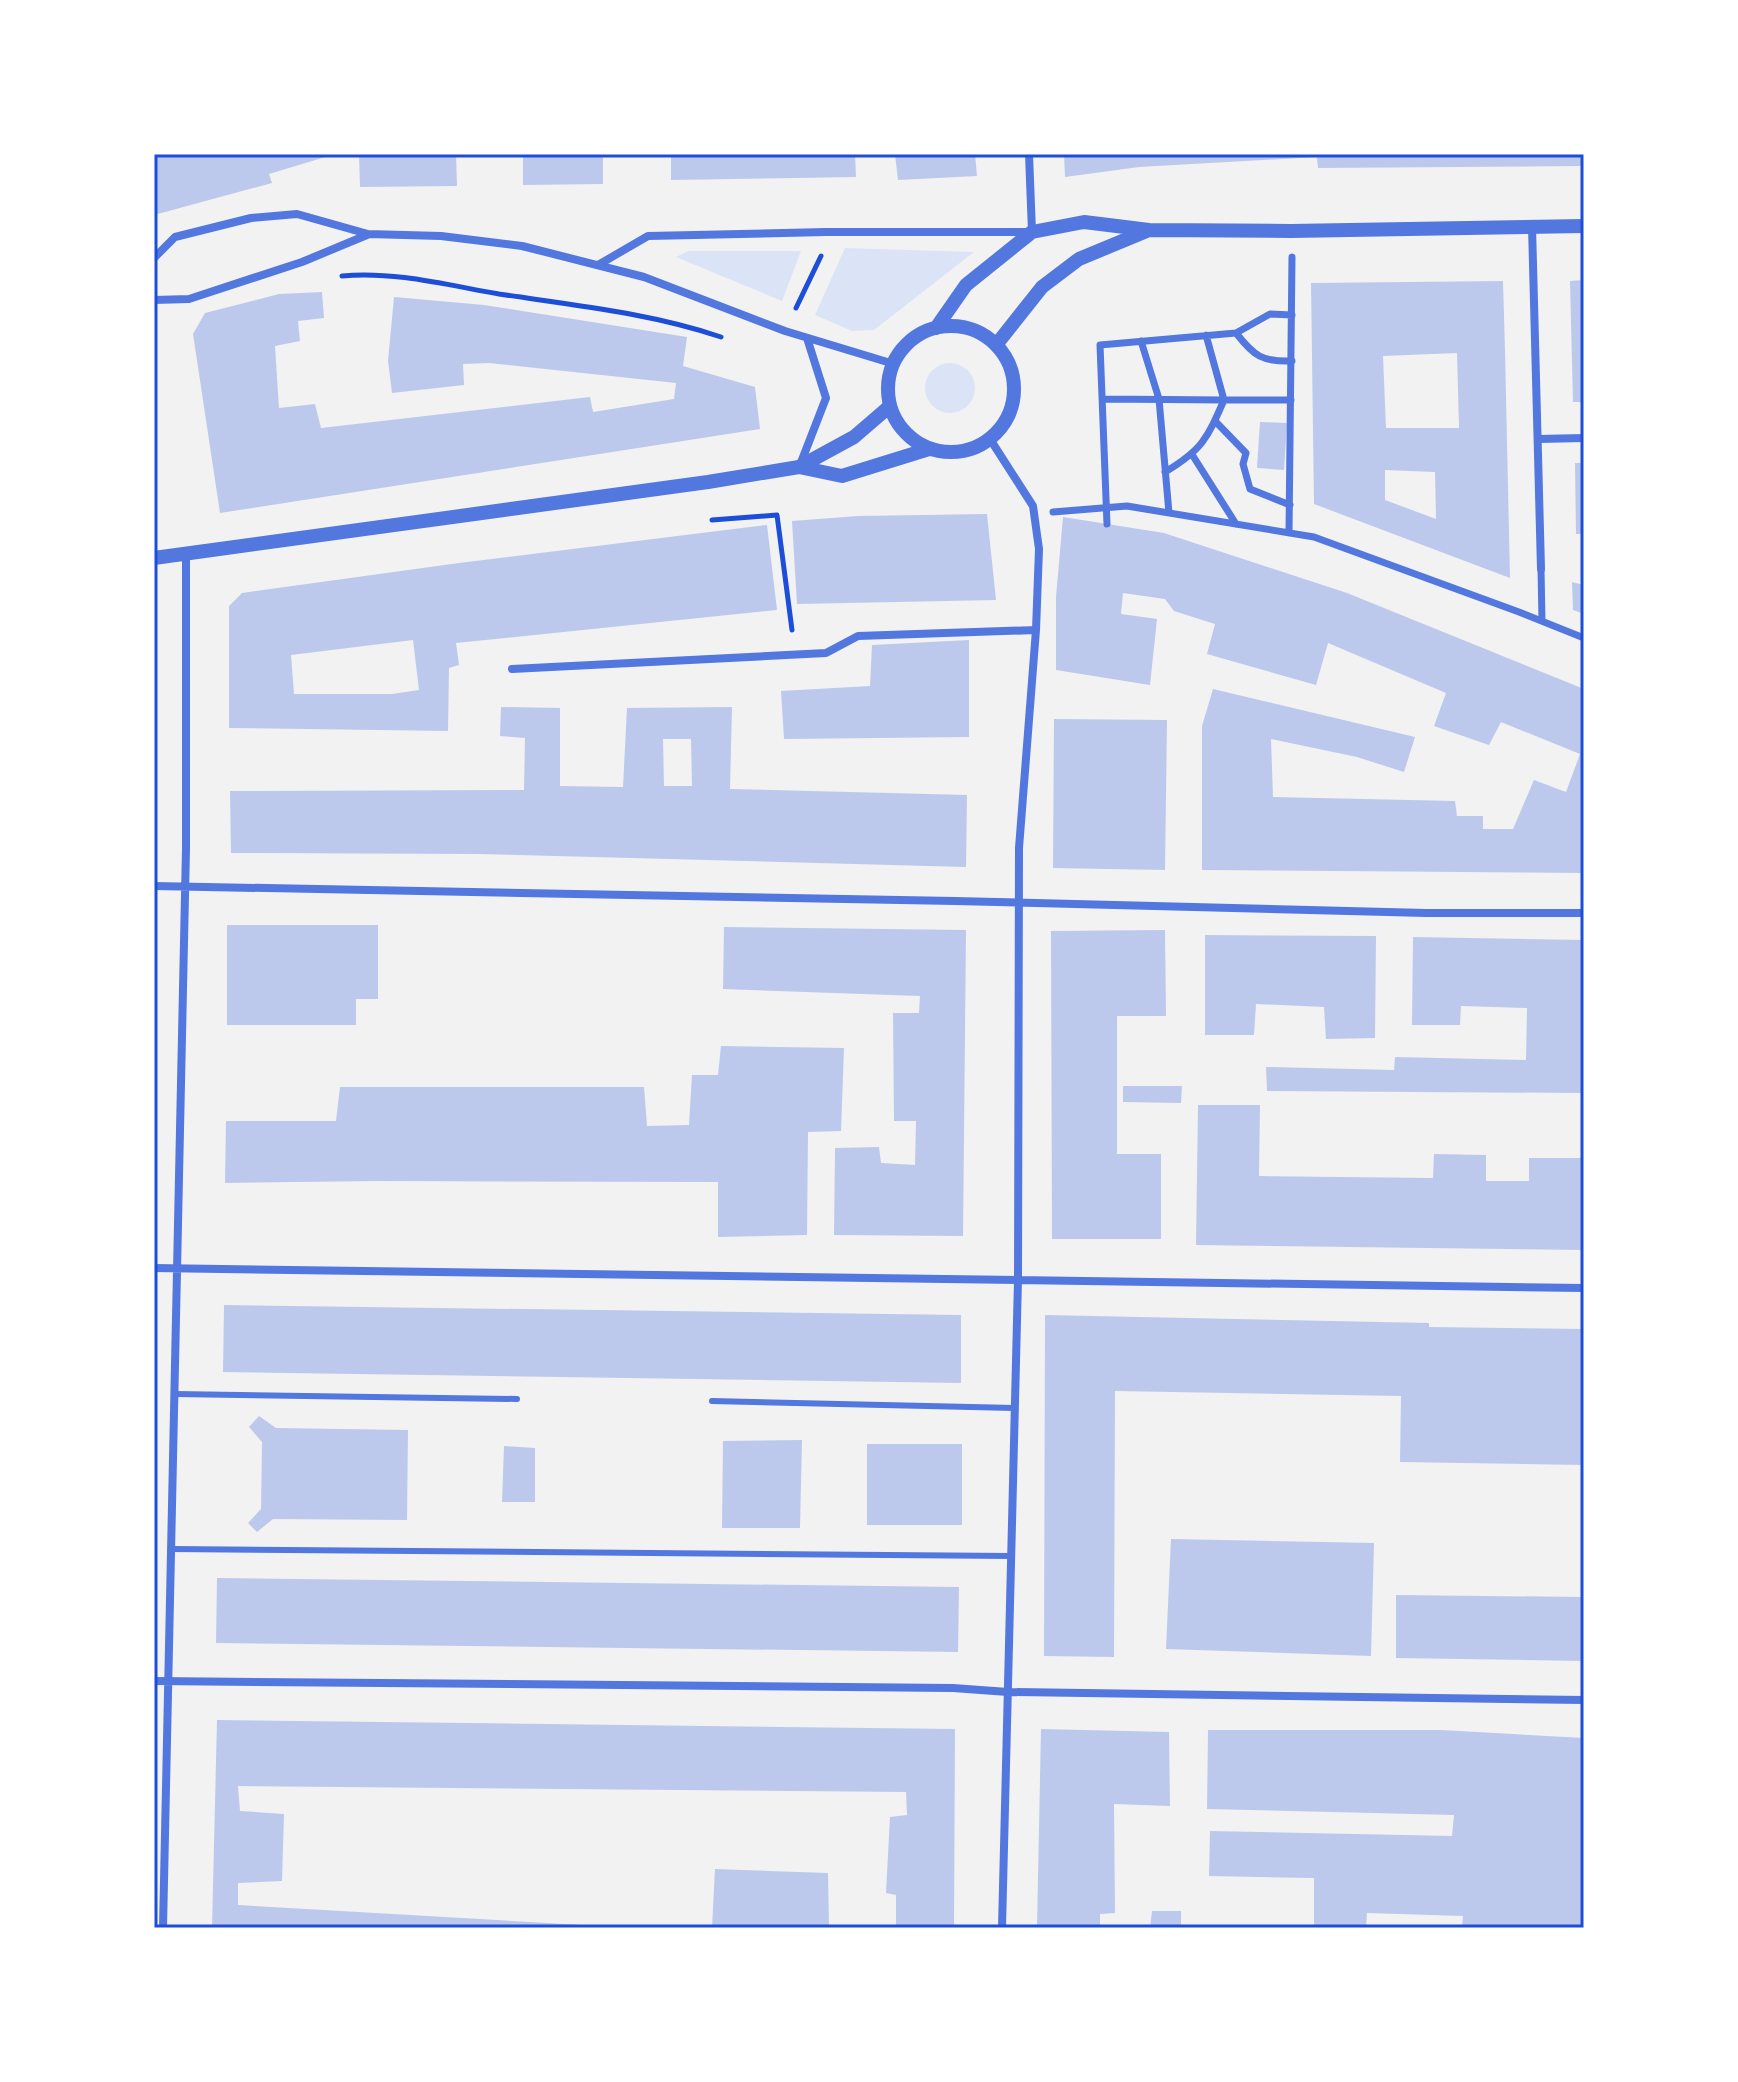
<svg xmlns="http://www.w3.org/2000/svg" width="1738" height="2082" font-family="Raleway,sans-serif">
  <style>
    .green { fill: #dbe4f7 }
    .building { fill: #bdc9ec; fill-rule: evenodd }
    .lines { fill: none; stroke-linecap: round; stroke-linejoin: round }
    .path { stroke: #1d4ed8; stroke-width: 5 }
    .service { stroke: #5277de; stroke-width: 6 }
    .pedestrian { stroke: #5277de; stroke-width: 7 }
    .minor { stroke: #5277de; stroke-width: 8 }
    .tertiary { stroke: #5277de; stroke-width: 14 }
    .neatline { fill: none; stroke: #1d4ed8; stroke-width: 3 }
  </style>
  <rect width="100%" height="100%" fill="#f2f2f2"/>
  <!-- green -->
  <path class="green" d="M845,248L974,252L874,330L852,331L815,315Z
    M688,251H801L782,301L676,257Z
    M925 388a25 25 0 1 1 50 0a25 25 0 1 1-50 0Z"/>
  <!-- building -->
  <path class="building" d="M154,154H332V155L269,174L272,183L154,215Z
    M359,154H456L457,186L360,187Z
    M523,154H603V184L523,185Z
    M671,154H855L856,177L671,180Z
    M895,154H975L977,176L898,180Z
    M1064,154H1584V166L1318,168L1317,157L1139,167L1065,177Z
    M1584,280V402H1573L1570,281Z
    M1503,281L1505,351L1510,578L1314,504L1311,283ZM1457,353L1459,428H1386L1383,356ZM1385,470L1435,472L1436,519L1385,500Z
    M322,292L324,318L298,321L300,341L275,346L279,408L315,404L321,428L590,397L593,412L674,399L676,383L489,363L463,364L464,385L392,393L388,361L394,297L484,305L687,337L683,366L755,387L760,429L220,513L193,334L205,313L279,294Z
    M1260,422L1287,423L1284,470L1257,468Z
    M1575,463H1584V534H1576Z
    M987,514L996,600L797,604L792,521L858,516Z
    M1063,517L1164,533L1347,593L1584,689V873L1202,870V726L1213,689L1415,737L1404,772L1357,757L1271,739L1273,797L1455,801L1457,816H1483V829H1513L1534,780L1566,792L1580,754L1501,722L1489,745L1434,726L1446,693L1328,643L1316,685L1207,654L1215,624L1174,611L1165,599L1123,593L1121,614L1157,619L1150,685L1056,670V597Z
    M767,525L777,610L456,643L459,665L449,668L448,731L229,728V606L242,593L459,563ZM413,640L419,690L392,694H294L291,655Z
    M1572,582L1584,585V614L1573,610Z
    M969,640V737L784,739L781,691L870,686L872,645Z
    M501,707L560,708V786L623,787L627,708L732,707L730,789L967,795L966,867L478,854L231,853L230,791L524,790L525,738L500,736ZM663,739H691L692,786H664Z
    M1054,719L1167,720L1165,870L1053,868Z
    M227,925H378V999H356V1025H227Z
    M724,927L966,930L963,1236L834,1235L835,1148L879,1147L881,1163L915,1165L916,1121H894L893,1013H919L920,996L723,989Z
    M1165,930L1166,1016H1117V1154H1161V1239H1052L1051,931Z
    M1205,935L1376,936L1375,1038L1326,1039L1324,1007L1256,1004L1254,1035H1205Z
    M1413,937L1584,940V1093L1267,1091L1266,1067L1394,1070L1395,1057L1526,1060L1527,1008L1461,1006L1460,1025H1412Z
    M721,1046L844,1048L841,1131L808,1132L807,1235L718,1237V1182L378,1181L225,1183L226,1121H336L340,1087H644L647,1126L689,1125L692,1075H718Z
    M1123,1086H1182L1181,1103L1123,1102Z
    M1198,1105H1260L1259,1176L1433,1178L1434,1154L1486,1155V1181H1529V1158H1583L1584,1250L1196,1245Z
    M224,1305L961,1315V1383L223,1372Z
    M1045,1315L1429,1323V1327L1584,1329V1465L1400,1462L1401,1396L1115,1391L1114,1657L1044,1656Z
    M259,1416L276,1428L408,1430L407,1520L273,1519L257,1532L248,1523L261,1509L262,1442L249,1427Z
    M802,1440L800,1528H722L723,1441Z
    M867,1444H962V1525H867Z
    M504,1446L535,1448V1502H502Z
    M1171,1539L1374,1543L1371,1656L1166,1649Z
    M217,1578L959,1587L958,1652L216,1643Z
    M1396,1595L1584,1597V1661L1396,1658Z
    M217,1720L955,1729L954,1928H896V1895L886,1893L890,1817L907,1815L906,1792L238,1786L240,1811L284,1814L282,1881L238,1883V1905L600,1926V1928H212Z
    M1041,1729L1169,1732L1170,1806L1114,1804L1115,1913L1100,1914V1928H1037Z
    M1208,1730H1441L1584,1738V1927L1462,1928L1463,1916L1367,1913L1366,1928H1314V1878L1209,1876L1210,1831L1452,1836L1454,1815L1207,1809Z
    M715,1869L828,1873L829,1928H712Z
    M1152,1911H1181V1928H1150Z"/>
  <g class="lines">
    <!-- path -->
    <path class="path" d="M342,276C394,271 447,285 499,294C573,305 650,313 721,337
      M796,308L821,256
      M712,520L777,515L792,630"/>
    <!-- service -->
    <path class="service" d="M175,1394L517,1399
      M712,1401L1015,1408
      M171,1549L1011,1556"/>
    <!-- pedestrian -->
    <path class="pedestrian" d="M1236,333C1254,356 1262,362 1292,361
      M1141,341L1159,399L1169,513
      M1103,399L1224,400L1206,335
      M1215,421L1246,453L1243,464L1250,489L1290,505
      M1193,456L1236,524
      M1165,472C1202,450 1207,439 1224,400H1291
      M1053,512L1127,506L1314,537L1519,612L1584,638
      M1107,524L1100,345L1236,333L1270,314L1292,315
      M1289,533L1292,257
      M1541,569L1542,621"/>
    <!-- minor -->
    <path class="minor" d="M1532,226L1541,569
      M154,258L175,237L251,218L297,214L368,234L441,236L522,246L644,277L785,331L894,364
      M598,265L648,236L826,232H1032L1029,154
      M154,300L189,299L302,262L367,235
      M990,439L1033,506L1039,549L1036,630L1019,848L1018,1280L1002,1928
      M1538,439L1584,438
      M800,465L826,398L807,338
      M512,669L826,653L858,636L1036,630
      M154,886L955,901L1426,913H1584
      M154,1268L1584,1288
      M154,1681L953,1688L1008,1692L1584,1700
      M163,1928L186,848V555"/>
    <!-- tertiary -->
    <path class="tertiary" d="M888 389a63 63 0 1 1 126 0a63 63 0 1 1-126 0Z
      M936,328L966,285L1032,232L1084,222L1149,230L1291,231L1584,226
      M996,345L1042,287L1079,259L1149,230
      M799,467L842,476L929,449
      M154,558L708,482L799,467L854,437L890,406"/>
  </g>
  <!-- border -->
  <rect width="1738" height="2082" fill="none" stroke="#ffffff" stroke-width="312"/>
  <rect x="156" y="156" width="1426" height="1770" class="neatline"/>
</svg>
